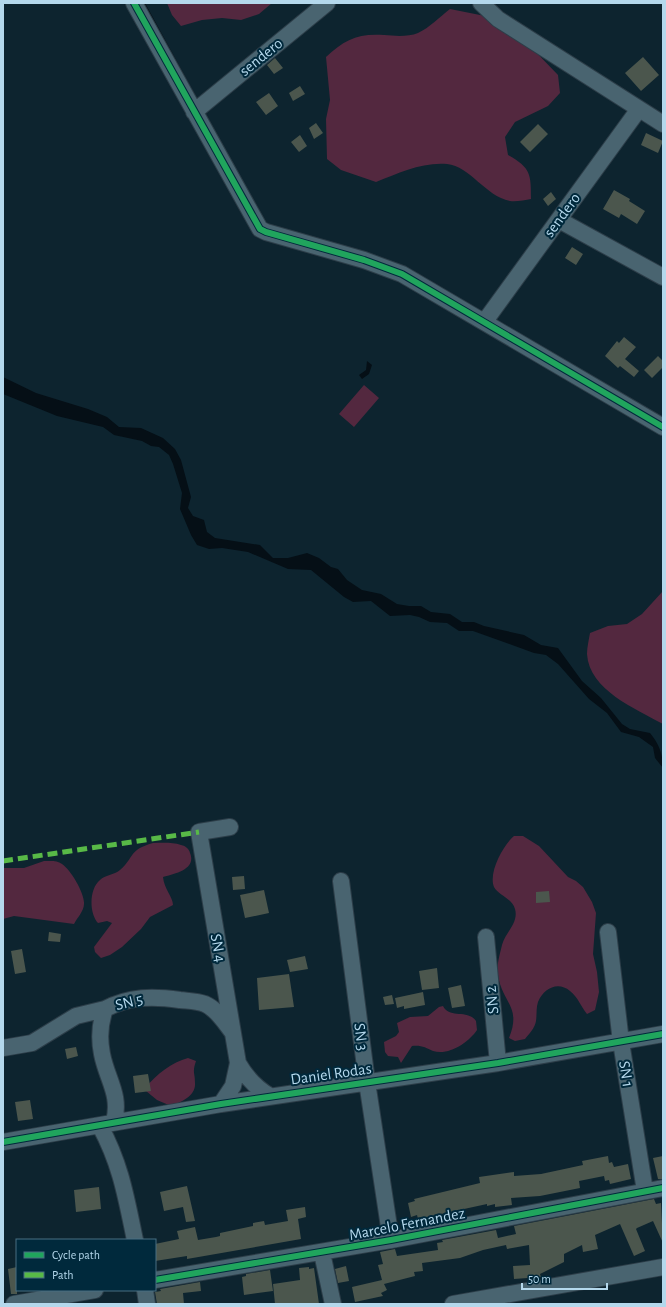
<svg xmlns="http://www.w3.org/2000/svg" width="666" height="1307" font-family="'Alegreya Sans',sans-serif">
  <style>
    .green { fill: #53283f }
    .water { fill: #050f16 }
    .building { fill: #4b564d }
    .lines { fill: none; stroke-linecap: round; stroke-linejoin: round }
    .minor-casing { stroke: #2d3e49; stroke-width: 18 }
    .minor { stroke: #496470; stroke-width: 16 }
    .quiet { stroke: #58b947; stroke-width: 5; stroke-dasharray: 10 5; stroke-linecap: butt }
    .cycleway-casing { stroke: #00293c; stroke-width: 8 }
    .cycleway { stroke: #20a55d; stroke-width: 6 }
    .labels { text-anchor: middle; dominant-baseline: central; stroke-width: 4; stroke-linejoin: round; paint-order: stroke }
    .street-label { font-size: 16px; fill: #b4d8ec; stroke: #00293c }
  </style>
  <rect width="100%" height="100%" fill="#0d242f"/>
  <!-- green -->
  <path class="green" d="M167,3H272L259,14L241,20L222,18L202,20L181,26L172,15Z
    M450,9L490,17L530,46L558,75L560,93L548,106L515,122L505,137L508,155C531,168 531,174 531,199C525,200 516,202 510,201C485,196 470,166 447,164C422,162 399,173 376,182L341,170L327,159L326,119L330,100L326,57C344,40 358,33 384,35C395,36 408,37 418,33C429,28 441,16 450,9Z
    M364,385L379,398L354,427L339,414Z
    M663,591V724C636,709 589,690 587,654C587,647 589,639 590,633L608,626L627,624L642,614Z
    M514,836H523L539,846L568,877L576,881L583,887L592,902L596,913L593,954L597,972L599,992L595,1010L587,1014C581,1007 578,997 570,991C558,981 544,988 538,1002C536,1008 537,1014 536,1021C535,1028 529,1034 525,1039L515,1041L509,1038C522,1006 502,1003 498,975C496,966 500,954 502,945C505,933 519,923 515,909C512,898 498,895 494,887C488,872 504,844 514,836Z
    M153,843C162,843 172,842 181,845C186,846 189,849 190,853C197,870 173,874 163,877C164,889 173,897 173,905L150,917L141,929L122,947L110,955L101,958L95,952L94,947L112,923L107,921L98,923C89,913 89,889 100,880C105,875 114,875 120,870C135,857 128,850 153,843Z
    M44,861C50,861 57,860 62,864C71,870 85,894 84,904C84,911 77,918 74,924L14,916L3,919V868H24Z
    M443,1006C449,1019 468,1009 476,1021L477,1030C469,1042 449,1056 433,1051C426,1048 422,1045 412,1046L401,1063L398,1057L388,1056L385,1052L384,1042L396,1036L399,1032L397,1023L410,1017L428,1016L439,1007Z
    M188,1058L196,1061C192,1073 195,1072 195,1083C196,1096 181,1102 171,1106L157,1100L146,1091V1087C156,1075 172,1062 188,1058Z"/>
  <!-- water -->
  <path class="water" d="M143,3H145L198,100H196Z
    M367,361L372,365L369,374L362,379L359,375L366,370Z
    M3,377L36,393L88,409L107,417L119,427L141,428L163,438L175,449L181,460L191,497L188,508L193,516L204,520L207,532L215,538L260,545L273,558H288L307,553L319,558L331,567L338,569L347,580L362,590L381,594L397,604L409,606H421L431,612L450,614L462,622H474L484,626L524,635L541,645L558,648L582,681L601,698L622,724L630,729L650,733C659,744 663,754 663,768L655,758L653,747L639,737L621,732L607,713L589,699L558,664L546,655L534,653L473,631H459L447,623L430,622L419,617L410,615L390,616L371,601L353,602L344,597L311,570L288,569L248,552L222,548L209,549L197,545L191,535L180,509L182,493L173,464L169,455L159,447L151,446L142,441L114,435L103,427L57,416L3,394Z"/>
  <!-- building -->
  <path class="building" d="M643,57L659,75L641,91L625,73Z
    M275,58L283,68L274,74L267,65Z
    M300,86L305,94L293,101L289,93Z
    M269,93L278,106L266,115L256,102Z
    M316,123L323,133L314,139L309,128Z
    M538,124L548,134L530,152L520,142Z
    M646,133L663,141L658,153L641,145Z
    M300,135L307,146L299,152L291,142Z
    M614,190L630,199L629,201L645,211L637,224L621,214L619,218L603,209Z
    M551,192L556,199L548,206L543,199Z
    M572,247L583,254L576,265L565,258Z
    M624,337L636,347L625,359L639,371L634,377L620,366L618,368L605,356L617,341L619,343Z
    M658,356L663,361V367L652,378L644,370Z
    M244,876L245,889L233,890L232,877Z
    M264,890L269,913L245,918L240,895Z
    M549,891L550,902L536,903V892Z
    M49,932L61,934L60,942L48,941Z
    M22,949L26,972L15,974L11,951Z
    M305,956L308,969L290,972L287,960Z
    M437,968L439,988L422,990L419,971Z
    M289,974L294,1007L259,1010L257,978Z
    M461,985L465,1006L452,1008L448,988Z
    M423,992L425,1005L404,1009V1006L397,1008L395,998Z
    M392,995L394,1004L385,1005L383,997Z
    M76,1047L78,1056L67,1059L65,1049Z
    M148,1074L151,1091L135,1093L133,1076Z
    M30,1100L33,1119L18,1121L15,1102Z
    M608,1156L609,1163L612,1162L614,1167L628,1164L631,1179L610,1184L609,1180L605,1181L604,1176L579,1181L580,1188L540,1196L511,1198L512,1205L495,1207V1204L487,1206V1204L418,1219L417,1215L411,1217L408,1203L415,1201L414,1199L480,1183L479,1177L514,1172V1176L541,1174L583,1165L582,1161Z
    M663,1156V1179H658L653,1158Z
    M187,1186L195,1221L186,1222L183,1207L164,1211L160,1192Z
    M99,1187L101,1209L76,1212L74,1190Z
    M654,1199L656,1204L661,1203L663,1243L653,1221L637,1228L636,1229L645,1251L634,1256L620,1224L595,1235L598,1249L583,1252L582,1245L564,1254V1262L540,1274L541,1277L514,1279L513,1266L530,1265L529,1245L507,1249L506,1245L483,1250L460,1258L422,1263L423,1271L414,1272L415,1276L384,1284L387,1290L381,1293L383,1296L355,1302L352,1287L382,1280L378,1265L383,1264L380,1252L395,1249L397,1256L438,1250L437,1243L443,1242L442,1240L496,1230L498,1238L516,1234L514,1226Z
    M305,1207L306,1217L298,1219L301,1239L187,1259V1256L155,1261V1244L179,1239L177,1231L195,1227L198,1240L216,1237L220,1236V1233L253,1226V1223L264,1221L265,1225L288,1221L286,1210Z
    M346,1266L349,1281L338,1283L335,1269Z
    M17,1267V1294H11L8,1269Z
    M309,1267V1269L314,1268L319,1304H275L273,1284L300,1280L299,1268Z
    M270,1270L273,1291L244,1295L242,1277L246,1276V1274Z
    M200,1282L201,1291L183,1293L184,1304H157L155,1292L161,1291L160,1289Z"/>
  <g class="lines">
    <defs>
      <path id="minor" d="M134,3L260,229L266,232L364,260L402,274L663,427
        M481,3L498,19L663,124
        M194,112L327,3
        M559,220L663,277
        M485,321L639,109
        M341,881L367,1082L391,1240
        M608,932L621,1042L645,1191
        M486,937L498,1063
        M3,1048L32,1043L76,1016L105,1009
        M238,1063C246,1077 256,1088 270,1096
        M221,1104L233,1086L238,1063L199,832L230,827
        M114,1122C121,1094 107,1080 102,1054C99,1039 100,1023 105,1009C130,996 153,996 180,1000C188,1001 197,1001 205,1004C217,1009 225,1023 233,1033
        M100,1126C121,1165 126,1197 135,1240
        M3,1142L221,1104L498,1063L663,1034
        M322,1253L333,1304
        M155,1280L391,1240L663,1188
        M145,1290L147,1304
        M14,1304L95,1290
        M453,1304L663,1267"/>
    </defs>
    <!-- minor casing -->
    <use href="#minor" class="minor-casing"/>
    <!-- minor -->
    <use href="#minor" class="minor"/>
    <!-- quiet -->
    <path class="quiet" d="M3,861L199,832"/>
    <defs>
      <path id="cycleway" d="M134,3L260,229L266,232L364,260L402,274L663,427
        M3,1142L221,1104L498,1063L663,1034
        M155,1280L391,1240L663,1188"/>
    </defs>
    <!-- cycleway casing -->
    <use href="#cycleway" class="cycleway-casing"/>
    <!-- cycleway -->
    <use href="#cycleway" class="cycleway"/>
  </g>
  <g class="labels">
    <!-- street labels -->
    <g class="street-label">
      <text transform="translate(261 57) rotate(-39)">sendero</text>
      <text transform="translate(562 215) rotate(-54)">sendero</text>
      <text transform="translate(218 948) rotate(80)">SN 4</text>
      <text transform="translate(492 1000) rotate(-96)">SN 2</text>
      <text transform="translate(129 1002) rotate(-14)">SN 5</text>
      <text transform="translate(361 1037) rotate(83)">SN 3</text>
      <text transform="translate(331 1074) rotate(-8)">Daniel Rodas</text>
      <text transform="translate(626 1074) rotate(81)">SN 1</text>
      <text transform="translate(407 1224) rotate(-11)">Marcelo Fernandez</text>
    </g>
  </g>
  <!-- border -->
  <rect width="666" height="1307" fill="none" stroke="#b4d8ec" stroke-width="8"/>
  <!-- legend -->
  <rect x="16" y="1239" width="140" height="52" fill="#00293c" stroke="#486f82"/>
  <rect x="24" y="1252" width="20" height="6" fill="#20a55d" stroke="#486f82"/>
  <text x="52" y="1259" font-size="12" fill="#b4d8ec">Cycle path</text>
  <rect x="24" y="1272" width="20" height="6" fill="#58b947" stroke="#486f82"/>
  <text x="52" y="1279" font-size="12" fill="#b4d8ec">Path</text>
  <!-- scale -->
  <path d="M522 1283v6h85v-6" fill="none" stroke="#b4d8ec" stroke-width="2"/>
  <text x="528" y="1283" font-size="12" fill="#b4d8ec" stroke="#00293c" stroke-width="3" paint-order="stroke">50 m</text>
</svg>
